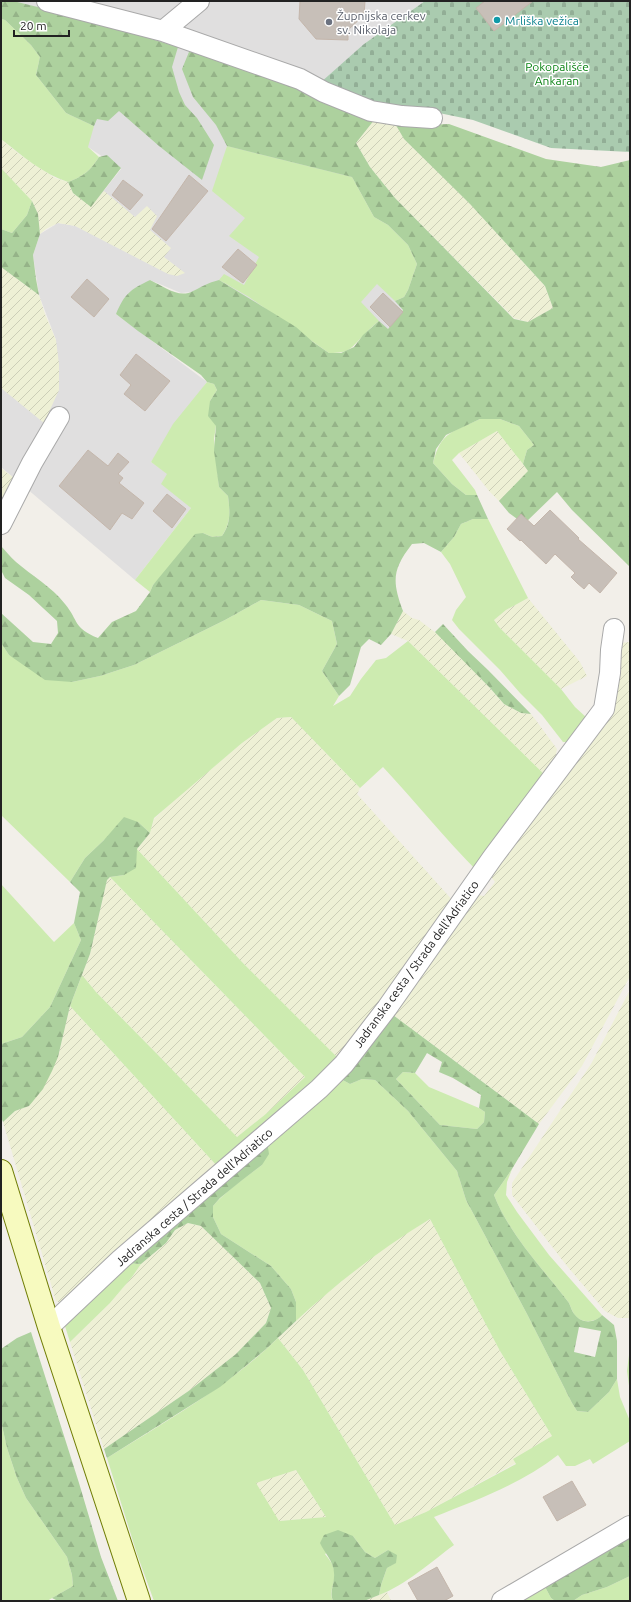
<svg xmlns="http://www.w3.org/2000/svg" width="631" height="1602" font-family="Ubuntu,sans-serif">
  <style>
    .residential { fill: #e0dfdf }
    .farmland { fill: url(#farmland-furrows) }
    .grass { fill: #cdebb0; fill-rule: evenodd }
    .forest { fill: url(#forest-firs); fill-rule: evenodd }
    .cemetery { fill: url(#cemetery-stones) }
    .building { fill: #c7bfb8; stroke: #c4b6ab }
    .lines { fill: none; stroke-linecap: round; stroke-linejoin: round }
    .street-casing { stroke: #a9a9a9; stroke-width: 22 }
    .secondary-casing { stroke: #707d05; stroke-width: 24 }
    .street { stroke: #fff; stroke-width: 20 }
    .secondary { stroke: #f7fabf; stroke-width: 22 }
    .culture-dot { fill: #0f9aa8; stroke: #fff; stroke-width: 1.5 }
    .worship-dot { fill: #6b7280; stroke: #fff; stroke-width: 1.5 }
    .labels { text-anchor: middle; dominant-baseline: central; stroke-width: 3; stroke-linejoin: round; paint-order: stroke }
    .worship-label { font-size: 12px; fill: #5b616d; stroke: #fff; text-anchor: start }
    .culture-label { font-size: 12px; fill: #0d838f; stroke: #fff; text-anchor: start }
    .park-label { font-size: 12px; fill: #0c8416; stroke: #fff }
    .street-label { font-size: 12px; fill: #222; stroke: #fff }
  </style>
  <defs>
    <pattern id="farmland-furrows" width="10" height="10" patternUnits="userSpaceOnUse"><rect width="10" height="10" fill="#eef0d5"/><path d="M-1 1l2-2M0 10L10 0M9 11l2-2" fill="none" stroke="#ccceb7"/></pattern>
    <pattern id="forest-firs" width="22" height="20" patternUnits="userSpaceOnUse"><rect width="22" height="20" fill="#add19e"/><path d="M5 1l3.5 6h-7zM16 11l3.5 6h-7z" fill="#95b388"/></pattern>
    <pattern id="cemetery-stones" width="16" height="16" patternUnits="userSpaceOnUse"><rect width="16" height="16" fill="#aacbaf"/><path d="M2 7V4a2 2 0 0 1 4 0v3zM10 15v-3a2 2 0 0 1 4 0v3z" fill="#92ae96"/></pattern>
  </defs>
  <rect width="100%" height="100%" fill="#f2efe9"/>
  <!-- residential -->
  <path class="residential" d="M3,1H425L364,44L349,222L403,310L388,329L192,292L181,293L150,280L116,314L207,382L151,462L168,474L191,508L135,580L1,467V387L56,340L39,295L33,255L40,234L58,223L76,226L121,169L88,147Z"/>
  <!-- farmland -->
  <path class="farmland" d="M375,119L394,122L404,139L470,204L545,286L553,308L528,322L514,318L395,198L370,167L356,143Z
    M1,139L19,154L55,178L68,182L73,193L91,206L104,191L135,217L147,206L157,216L150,230L171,248L164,257L185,273L177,276L168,274L75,226L58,223L46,229L40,234L38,214L32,201L1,168Z
    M1,267L39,295L45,314L56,340L59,364V390L44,423L1,388Z
    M497,431L529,471L499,501L489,491L459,453Z
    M1,468L18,481L1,512Z
    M528,598L580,662L587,676L561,689L499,627L494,620L506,610Z
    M403,611L412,618L419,620L440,636L490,688L504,704L521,713L531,714L535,719L557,749L554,764L548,778L408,641L391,634Z
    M630,642V976L582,1066L539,1124L393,1015L477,895L484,896L495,882L489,874L610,710L620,643Z
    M291,717L360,788L357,794L454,902L340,1060L242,962L137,849L150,833L154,819L170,804L242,743L277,718Z
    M110,877L305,1077L267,1113L237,1137L159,1056L96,992L82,975L90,954L107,880Z
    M630,990V1318H618L605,1311L567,1266L512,1195V1183L591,1064Z
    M70,1006L218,1167L65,1305L56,1301L3,1122L15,1111L29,1106L58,1057Z
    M430,1219L500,1351L552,1436L513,1459L516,1463L426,1512L395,1525L303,1370L278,1338L319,1300L359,1267L392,1242Z
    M188,1223L201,1226L260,1283L271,1308L266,1323L236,1354L190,1390L104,1449L70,1342L110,1303L132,1277L141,1264L166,1243L175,1230Z
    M296,1470L326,1517L278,1521L255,1483Z
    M387,1592L391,1601H364Z"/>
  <!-- grass -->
  <path class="grass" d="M1,19L5,20L31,45L40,57L36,75L66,113L94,126L88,147L99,157C90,171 84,176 68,182C43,174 21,155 1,139Z
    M227,146L352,177L374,217L388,225L408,245L417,264L408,290L404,297L395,301L377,284L361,302L379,321C374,325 369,329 365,334C350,348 352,353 329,353L249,297L219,280L224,274L244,285L259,257L229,236L245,218L212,191Z
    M1,168L32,201L27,215L12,233L1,229Z
    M207,382L214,384L217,390L210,401L216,426L214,439L219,487L228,496C230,512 231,522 222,536L212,537L203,533L153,585L150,592L135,580L191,508L161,484L167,474L151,462L173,424Z
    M480,419H500L519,426L534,445L527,450L523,464L497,431L459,453L452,460L475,490L477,495H466L452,484L433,463C441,431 453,432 480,419Z
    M473,519H488L528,598L506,610L494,620L499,627L561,689L575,707L587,718L570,742H563L542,715L520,693L500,670L459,629L452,620L456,610L466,597L450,564L441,552L454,537L461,524Z
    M261,600L299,605L332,621L337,644L322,671L339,696L333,706L350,696L361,679L376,660L386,658L408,641L548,778L478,872C444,838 415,801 383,767L360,788L291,717L277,718L242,743L154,818L150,833L138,822L104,840L85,858L70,882L1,815V643L9,655L72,682L100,676L134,665L225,620Z
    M137,849L242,962L340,1060L218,1167L70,1006L82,975L96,992L159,1056L237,1137L267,1113L305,1077L110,877L124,875Z
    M1,884L54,942L74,923L81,940L50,1007L22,1037L1,1044Z
    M403,1072L415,1073L429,1087L479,1108L485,1112L484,1122L477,1129L440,1125L396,1079Z
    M339,1078L350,1084L362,1079L375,1080L408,1111L457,1171L466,1200L527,1314L572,1403L577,1411L588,1412L609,1392L617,1379L620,1397L630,1421V1441L593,1464L590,1459L575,1466H566L558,1455C521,1484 477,1500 434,1517L454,1545C432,1561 406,1585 379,1595L381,1585L387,1568L395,1563L388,1550L375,1558L365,1552L353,1536L325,1554C329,1559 333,1564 334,1570C337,1582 328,1590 333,1601H154L137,1554L107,1458C166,1421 228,1387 278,1338L303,1370L395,1525L426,1512L516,1464L513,1459L552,1436L500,1351L430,1219C381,1249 338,1282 296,1321V1302L291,1289L271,1266L221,1234L213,1217V1206C227,1190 245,1178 262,1165L267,1141ZM296,1470L326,1517L279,1521L256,1483Z
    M512,1169L507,1182L506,1195L517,1212L549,1255L602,1315C595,1323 581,1324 574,1314C572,1311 571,1307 569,1303C543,1269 509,1234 494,1195Z
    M125,1263L141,1264L132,1277L110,1303L70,1342L64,1323Z
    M630,1347V1393L627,1371Z
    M1,1421L7,1448L17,1478L26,1498L67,1557L72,1575L73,1586L47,1601H1Z
    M630,1576V1601H573L582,1595L607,1587Z
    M544,1585L551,1598L555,1601H518Z"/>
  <!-- forest -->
  <path class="forest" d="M1,1H13L79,17L178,47L172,67L179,92L185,105L197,118L214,145L202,180L159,146L119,111L108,121L97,119L94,126L66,113L36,75L40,57L31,45L5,20L1,19Z
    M191,47L375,119L356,143L370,167L395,198L514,319L528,322L553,308L545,286L470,204L404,139L394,122L423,125L449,124L546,159L601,167L630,160V567L572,510L557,492L524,524L509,513L499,501L528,471L523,464L527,450L534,445L519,426L500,419H480L446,435L436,449L433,463L452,484L466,495H477L488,519H473L461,524L454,537L441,552L424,543L412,544C392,570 392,581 403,611L391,634L381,645L369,639L361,647L350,685L339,696L322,671L337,644L332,621L299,605L261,600L225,620L134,665L100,676L72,682L45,680L9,655L1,643V613L33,642L51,644L58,633L57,621L29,595L5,578L1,570V546C6,551 10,557 16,562C31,575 52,587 65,604C79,621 73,628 98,638L112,622L136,611L150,592L153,585L195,534L203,533L212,537L222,536C231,523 230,512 228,496L219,487L214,451L216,426L208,416L210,401L217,390L214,384L207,382L201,375L138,331L116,314C125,293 130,290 150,280C163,286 179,299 193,291C204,286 207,283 219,280L296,327L313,342L329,353H341L354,347L363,335L379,321L388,329L403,310L395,301L404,297L408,290L417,264L408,245L388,225L374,217L352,177L227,146L216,125L193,97L182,69Z
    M107,155L121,168L91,207L73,193L68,182C84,176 90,171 99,157Z
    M32,201L38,214L40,234L33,255L36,279L39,295L1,267V229L12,233L27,215Z
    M443,624L468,651L488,670L531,714L521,713L504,704L490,688L435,632Z
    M124,817L138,822L150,833L137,849L136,868L124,875L110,877L107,880L90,954L70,1006L58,1057L52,1071L43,1089L29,1106L15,1111L3,1122L1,1117V1044L22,1037L50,1007L81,940L74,923L80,892L70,882L85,858L104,840Z
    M393,1015L539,1124L512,1169L494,1195C509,1234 543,1269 569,1303C571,1307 572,1312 575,1315C582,1324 595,1323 602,1315L614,1325L617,1341V1379L609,1392L588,1412L577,1411L572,1403L527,1314L466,1200L457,1171L408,1111L375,1080L362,1079L350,1084L339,1078ZM427,1053L442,1062L439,1072L453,1078L481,1095L479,1108L485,1112L484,1122L477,1129L440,1125L396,1079L403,1072L415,1073ZM579,1327L601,1331L595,1357L574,1352Z
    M267,1141L269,1154L262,1165L241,1181L220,1198L213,1206V1217L221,1234L271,1266L291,1289L296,1302V1321L265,1350L220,1387L107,1458L104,1449L190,1390L236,1354L266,1323L271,1308L260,1283L201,1226L188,1223L175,1230L166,1243L141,1264L125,1263Z
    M31,1332L79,1483L101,1557L118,1601H58L52,1598L73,1586L72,1575L67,1557L26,1498L17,1478L7,1448L1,1421V1349L17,1338Z
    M338,1530L353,1536L365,1552L375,1558L388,1550L397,1555L396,1563L387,1568L381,1585L379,1595L364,1601H333C329,1591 335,1584 334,1573C334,1562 324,1552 320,1543L324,1535Z
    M630,1535V1576L607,1587L582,1595L573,1601H555L551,1598L544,1585Z"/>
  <!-- cemetery -->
  <path class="cemetery" d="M425,1H630V152L551,148L473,120L439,113L374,106L320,83L364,44Z"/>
  <!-- building -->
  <path class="building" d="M300,1H365L364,15L348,30V40L316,39L299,19Z
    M485,1H533L494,31L476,8Z
    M189,175L208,191L166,241L152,229Z
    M123,180L143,195L130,210L112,195Z
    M238,249L257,265L243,283L222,267Z
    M87,279L109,299L94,317L71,297Z
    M383,293L403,312L390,327L370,307Z
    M136,354L170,381L145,411L124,394L131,385L120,375Z
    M88,450L108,466L118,453L129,462L118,474L123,478L119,483L144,503L132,519L122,513L110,530L59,486Z
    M167,494L186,509L172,528L153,511Z
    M550,510L579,538L578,539L617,573L600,593L589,583L584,589L577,583L571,577L575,573L555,554L546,564L521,540L520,541L507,529L521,514L534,526Z
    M572,1481L586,1505L557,1521L543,1497Z
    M437,1567L453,1596L444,1601H418L408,1583Z"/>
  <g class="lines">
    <defs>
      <path id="street" d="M47,1L163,31L300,79L324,92L371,111L402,116L432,118
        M163,31L199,1
        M1,524L32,463L59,417
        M49,1327L121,1259L319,1089L344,1064L387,1008L493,857L604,709L610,673L611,650L614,629
        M502,1601L630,1526"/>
      <path id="secondary" d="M1,1171L49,1327L139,1601"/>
    </defs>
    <!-- street casing -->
    <use href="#street" class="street-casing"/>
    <!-- secondary casing -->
    <use href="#secondary" class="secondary-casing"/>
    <!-- street -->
    <use href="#street" class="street"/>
    <!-- secondary -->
    <use href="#secondary" class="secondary"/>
  </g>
  <!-- markers -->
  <circle class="culture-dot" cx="497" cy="20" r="4"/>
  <circle class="worship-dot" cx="329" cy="22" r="4"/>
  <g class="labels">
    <!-- worship labels -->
    <g class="worship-label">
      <text x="337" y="15">Župnijska cerkev<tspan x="337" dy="14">sv. Nikolaja</tspan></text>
    </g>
    <!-- culture labels -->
    <g class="culture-label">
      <text x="505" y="20">Mrliška vežica</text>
    </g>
    <!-- park labels -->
    <g class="park-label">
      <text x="557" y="66">Pokopališče<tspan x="557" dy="14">Ankaran</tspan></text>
    </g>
    <!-- street labels -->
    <g class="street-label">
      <text transform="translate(416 964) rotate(-54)">Jadranska cesta / Strada dell'Adriatico</text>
      <text transform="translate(194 1197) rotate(-41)">Jadranska cesta / Strada dell'Adriatico</text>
    </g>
  </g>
  <!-- border -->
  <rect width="631" height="1602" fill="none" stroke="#222222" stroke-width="4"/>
  <!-- scale -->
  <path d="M14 30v6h55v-6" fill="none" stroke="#222222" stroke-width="2"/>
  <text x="20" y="30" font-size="12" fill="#222222" stroke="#ffffff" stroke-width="3" paint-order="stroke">20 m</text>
</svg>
